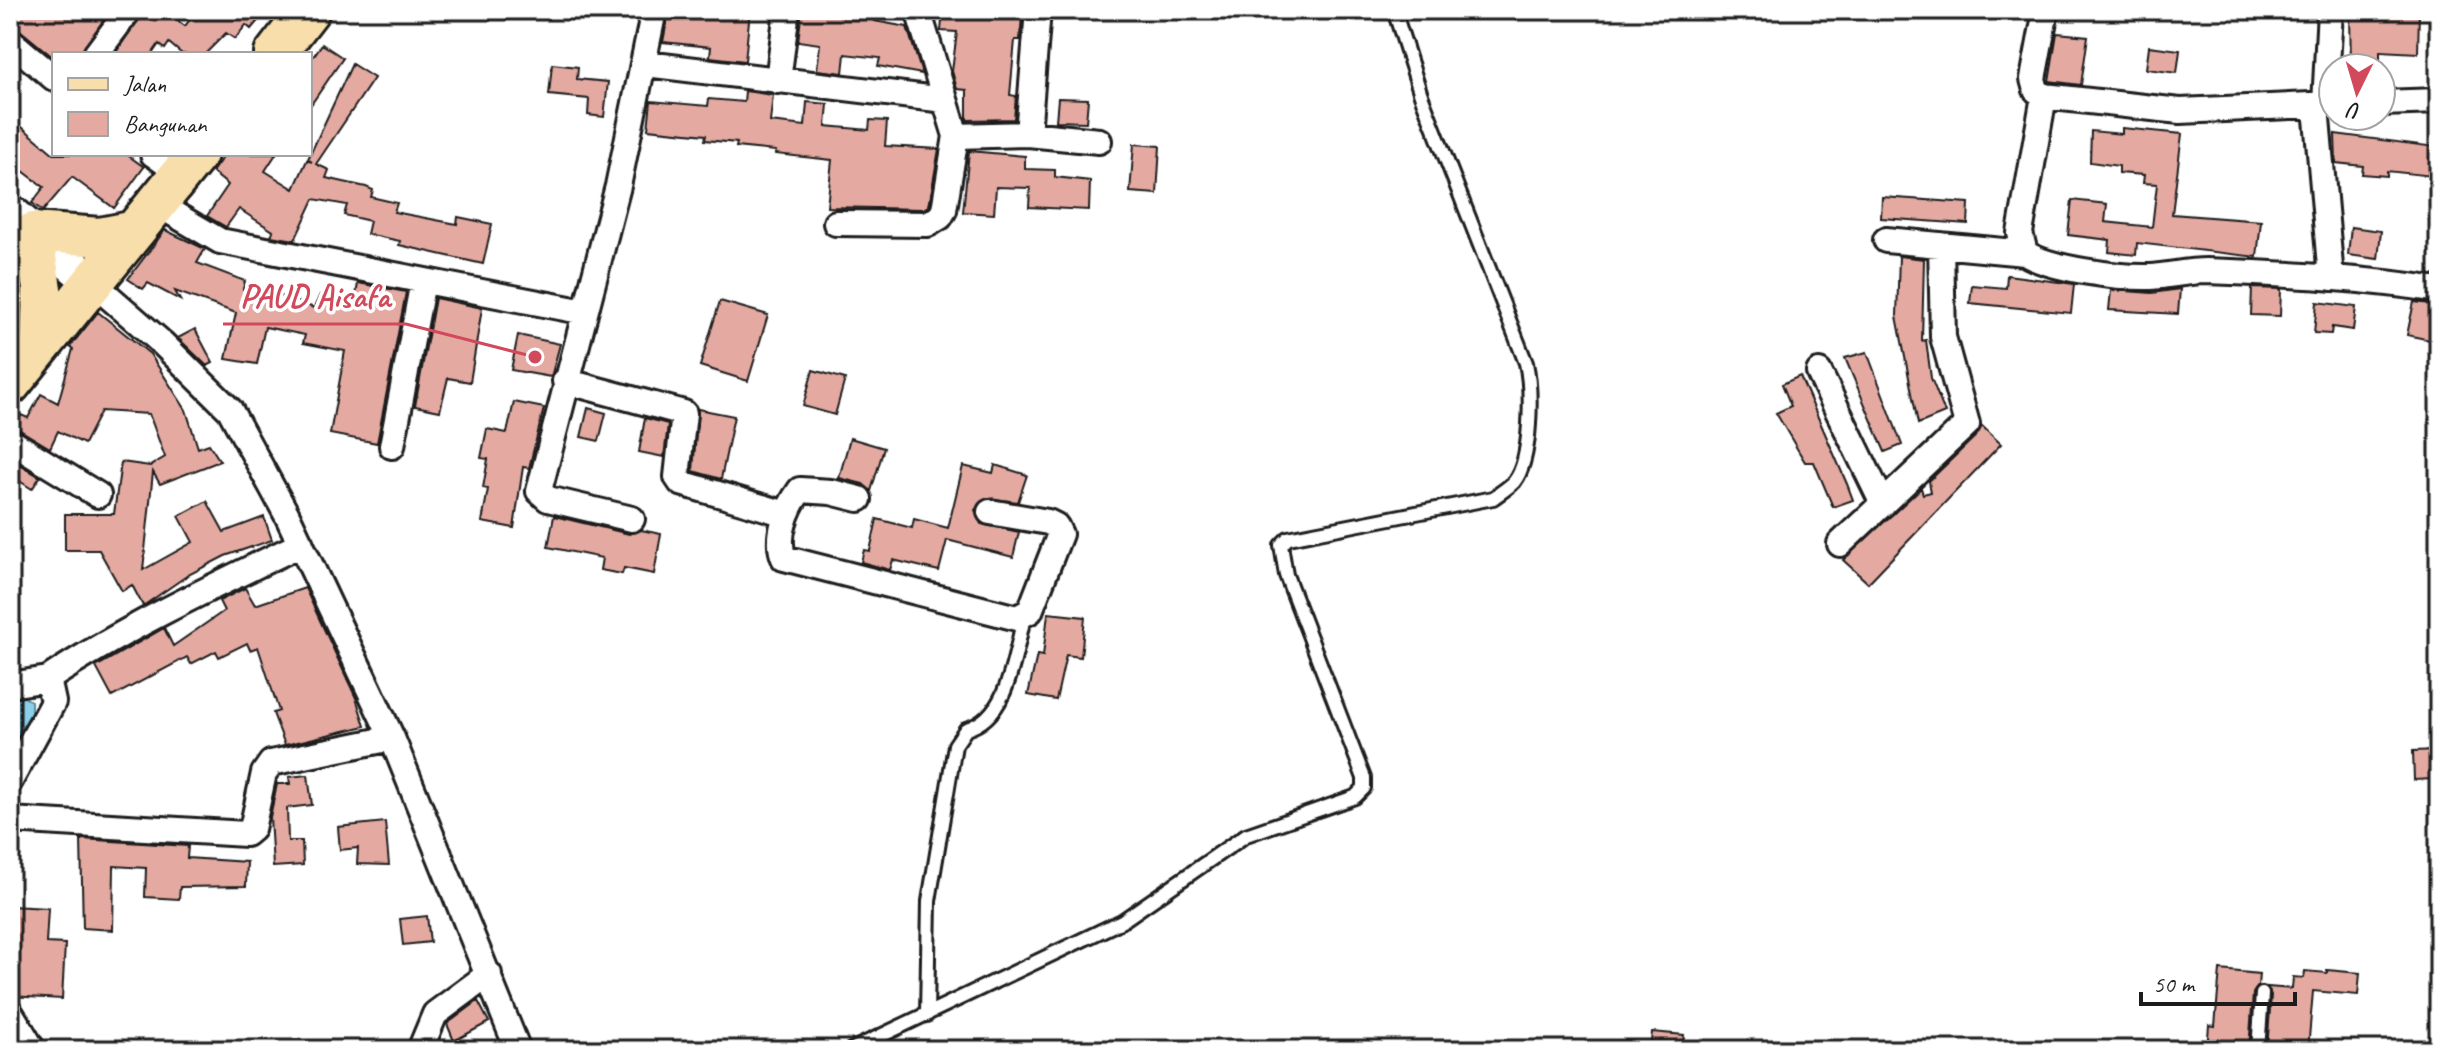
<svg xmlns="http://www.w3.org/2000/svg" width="2449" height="1060" font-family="Caveat,sans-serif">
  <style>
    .green { fill: #9ddaa2; stroke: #5c7b5f; stroke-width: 2 }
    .water { fill: #8ad0eb; stroke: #5e8898; stroke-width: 2 }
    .building { fill: #e4aaa2; stroke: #1c1c1c; stroke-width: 2 }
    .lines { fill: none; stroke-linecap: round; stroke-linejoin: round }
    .service-casing { stroke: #1c1c1c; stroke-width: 18 }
    .minor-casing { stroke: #1c1c1c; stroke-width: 30 }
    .secondary-casing { stroke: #1c1c1c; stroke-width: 40 }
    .primary-casing { stroke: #1c1c1c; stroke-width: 44 }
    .trunk-casing { stroke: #1c1c1c; stroke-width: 46 }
    .service { stroke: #fff; stroke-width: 12 }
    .minor { stroke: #fff; stroke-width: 24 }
    .secondary { stroke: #fff; stroke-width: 34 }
    .primary { stroke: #f8deab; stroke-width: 38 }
    .trunk { stroke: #f8deab; stroke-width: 40 }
    .leader { fill: none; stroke: #d1495b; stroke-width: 3 }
    .callout-dot { fill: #d1495b; stroke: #fff; stroke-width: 3 }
    .callout-label { font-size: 34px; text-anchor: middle; font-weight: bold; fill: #d1495b; stroke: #fff; stroke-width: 7; stroke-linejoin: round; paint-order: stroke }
  </style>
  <rect width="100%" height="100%" fill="#fff"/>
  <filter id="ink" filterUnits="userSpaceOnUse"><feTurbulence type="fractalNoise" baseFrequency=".0125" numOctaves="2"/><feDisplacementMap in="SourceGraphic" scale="16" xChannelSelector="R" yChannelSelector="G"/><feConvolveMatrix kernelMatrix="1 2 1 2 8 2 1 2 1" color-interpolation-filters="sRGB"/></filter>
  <g filter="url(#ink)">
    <!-- green -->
    <path class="green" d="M10,233L26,247L35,313L10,366Z"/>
    <!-- water -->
    <path class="water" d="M10,689L31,701V713L10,745Z"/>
    <!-- building -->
    <path class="building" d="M10,10H103L108,13L81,54H54V58L20,30L10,26Z
      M144,10H163L185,26L197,10H267L251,29L246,25L235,39L226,33L205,54H182L169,43L165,49L159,44L152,54H115Z
      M677,10H750L745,61L710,57L711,47L663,42L668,16L677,17Z
      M802,10H876L874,21L907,27L922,74L878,66L880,58L845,54L843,73L817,70L820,44L798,41Z
      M943,10L1022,16L1020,40H1015L1010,95L1016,96L1014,119L967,120V90L957,89L952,71L957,32L941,31Z
      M2389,10H2419L2418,53L2380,51V63L2351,64L2350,14L2389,13Z
      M2057,33L2088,36L2081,85L2049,81Z
      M322,44L343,58L310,106V61Z
      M2149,46L2180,50L2177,73L2146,69Z
      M352,64L374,78L316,164L329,170L326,178L366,187L373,190L371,197L397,203L394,212L457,224L458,217L492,224L483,264L399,245L400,241L367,234L370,221L344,215L347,205L314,199L295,240L271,236L273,231L239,209L226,227L207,216L228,185L212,172L225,154H276L265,171L294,189L307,160L312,162L308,159Z
      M552,64L578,67L577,79L608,82L604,117L588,115L589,99L549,95Z
      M745,91L773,95L770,122L805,126L807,102L828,104L826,126L869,130L870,120L887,121L885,146L939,149L929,206L924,209L827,207L832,160L775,154L776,151L736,147L737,143L705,140L706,135L648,129L651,101L708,106L709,99L744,102Z
      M1058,98L1088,99L1086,122L1056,121Z
      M10,117L54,154H126L144,167L114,208L72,177L43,211L32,203L44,187L10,161Z
      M2122,128L2182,134L2172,214L2261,221L2257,257L2137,243L2136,255L2109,252L2110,240L2068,235L2072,200L2107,204L2105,222L2152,227L2157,184L2143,183L2144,175L2119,173V166L2090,162L2091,131L2122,134Z
      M2335,134L2436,147L2433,176L2387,171V176L2362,174L2363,166L2336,163Z
      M1134,144L1160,146L1157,194L1130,192Z
      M969,151L1025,156V169L1055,170V177L1090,181L1089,210L1029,207L1030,188L996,187L994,214L963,212Z
      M1882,197L1969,203L1968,224L1881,218Z
      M2351,227L2381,231L2378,259L2348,255Z
      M165,230L205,249L197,263L245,281L243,289L285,297L314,308L320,295L355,302L358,283L406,292L377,443L330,434L345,351L303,343L305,335L265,327L257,364L226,359L236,313L175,291L180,300L148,283L143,289L128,279Z
      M1899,256L1924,259L1922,341L1926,340L1931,378L1945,413L1918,424L1897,316Z
      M2007,275L2074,284L2071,313L1970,303L1972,285L2006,288Z
      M2252,288L2281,289L2280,316L2251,315Z
      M2180,289L2178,314L2109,310L2111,290L2152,293Z
      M435,298L482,308L470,382L448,378L440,411L415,406Z
      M720,301L768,315L748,381L700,366Z
      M2317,302L2356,307L2353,330L2332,327L2331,334L2314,333Z
      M2414,302L2439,305V342L2407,335Z
      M98,312L150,354L186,410L198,448L209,444L220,461L160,484L153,472L143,570L193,542L179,516L207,501L224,532L264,517L272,540L225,556L188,575L143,606L132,585L122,591L99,550H65V514H114L121,462L150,466L165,457L149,414L101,411L84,444L58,431L50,448L15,427L21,415L28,418L41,394L58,403L73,349L70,347Z
      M195,329L213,363L207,366L178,338Z
      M518,335L560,344L551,377L511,370Z
      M1867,352L1902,445L1885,452L1845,358Z
      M813,370L845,379L835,415L803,406Z
      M1800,376L1847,484L1853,500L1833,507L1814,462H1805L1776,413L1791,406L1782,384Z
      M514,402L544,408L529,468L523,467L514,528L482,522L488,489L483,488L488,459L481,458L487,429L507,433Z
      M588,408L606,413L599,441L581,437Z
      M698,409L734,416L721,479L693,471Z
      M645,418L668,424L664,457L639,452Z
      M1982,426L2001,444L1868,583L1843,560L1921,488L1923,494L1931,492L1929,481L1977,435Z
      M850,438L884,448L871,491L863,484L839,478Z
      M10,459L40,477L32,489L10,475Z
      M995,465L1027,475L1018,502L986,498L975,510L981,524L1019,532L1013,557L947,540L939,571L893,560L890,570L861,562L864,550L870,551L877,519L912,528L914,519L948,528L963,466L993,473Z
      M554,516L629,534L641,530L661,534L654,574L624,568L622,574L600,570L602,558L548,547Z
      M245,588L255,605L305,588L356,698L365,726L285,745L273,713L279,711L258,647L250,650L247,643L219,657L216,651L191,664L187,657L112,697L96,667L164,628L173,646L224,611L219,601Z
      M1048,613L1085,617L1081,657L1066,655L1056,700L1028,695L1037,655L1043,656Z
      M2439,750V773H2432L2433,779L2414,780L2413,751Z
      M308,775L312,805L287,808L288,841H302L303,865L273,867L270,817L277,784H290L289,777Z
      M385,822L389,865L357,864L358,848L340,850L338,827Z
      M81,839L188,846L187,858L247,862L246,886L180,887L179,899L145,897L146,868L114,866L113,930L83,928Z
      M10,906L48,908L46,943L65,944L62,999L10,996Z
      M427,916L430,942L403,945L400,919Z
      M2220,970L2259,974L2258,986L2253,993L2249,1050H2207L2209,1025L2215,1026Z
      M2327,970L2360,973L2358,995L2313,991L2308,1050H2267L2271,995L2267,987L2292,989L2293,977L2304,978L2305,971L2327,973Z
      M478,1001L489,1022L454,1041L447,1024Z
      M1652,1032L1684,1035L1682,1050H1650Z"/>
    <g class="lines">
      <defs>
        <path id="service" d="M927,1015L929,901L955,745L966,729C1010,717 1014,654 1025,614
          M851,1050L1122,921L1246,835L1355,797L1364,788V778L1286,575L1281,545L1288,538L1493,498C1500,493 1508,488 1514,482C1532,460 1532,390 1526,363L1421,95L1394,10
          M2258,1050L2262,994"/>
        <path id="minor" d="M2046,10L2033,79L2036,90L2044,96L2020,233L2025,253C2049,269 2121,278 2151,277C2169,276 2187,271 2206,271C2284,274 2362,278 2439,290
          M10,41L54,78
          M96,54L129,10
          M646,64L945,100
          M778,81L787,10
          M2044,96L2180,111L2333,104
          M2381,103L2439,101
          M2325,104L2330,10
          M2316,107L2331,278
          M1028,134L1038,10
          M956,136L1028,134L1099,141
          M153,154L181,174
          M157,204L220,241L585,312
          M836,223L928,224L940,217L944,210L956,136L918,10
          M1886,240L2025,253
          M92,282L162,343L230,410L287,515L392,738L518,1050
          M1819,372L1883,504
          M565,381L684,413L677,477L681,483L786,514
          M10,441L98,495
          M392,446L423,281
          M859,499L831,492L800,490C787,508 775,537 784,558L1017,618L1030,611L1060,534L1056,526L1048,522L990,512
          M632,519L548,499L539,491L618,186L654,10
          M1840,544L1967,424L1943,337L1941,245
          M48,679C128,626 214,586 301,544
          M10,685L48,679L53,702L10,781
          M10,820L246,834L252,829L264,773L271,763L392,738
          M10,1012L33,1050
          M420,1050L435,1014L489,974"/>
        <path id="secondary" d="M10,212L92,282"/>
        <path id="primary" d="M40,343L42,289L33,232L100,237L136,230"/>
        <path id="trunk" d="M275,54L309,10
          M10,384L197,154"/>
      </defs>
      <!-- service casing -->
      <use href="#service" class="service-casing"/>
      <!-- minor casing -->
      <use href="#minor" class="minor-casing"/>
      <!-- secondary casing -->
      <use href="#secondary" class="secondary-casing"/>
      <!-- primary casing -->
      <use href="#primary" class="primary-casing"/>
      <!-- trunk casing -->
      <use href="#trunk" class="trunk-casing"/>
      <!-- service -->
      <use href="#service" class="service"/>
      <!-- minor -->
      <use href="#minor" class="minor"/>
      <!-- secondary -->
      <use href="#secondary" class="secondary"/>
      <!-- primary -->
      <use href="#primary" class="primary"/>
      <!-- trunk -->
      <use href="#trunk" class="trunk"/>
    </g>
  </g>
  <!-- callouts -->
  <path class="leader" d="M535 357L406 324H223"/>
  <circle class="callout-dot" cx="535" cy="357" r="8"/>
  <g class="callout-label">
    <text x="315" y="307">PAUD Aisafa</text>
  </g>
  <!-- margin -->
  <rect width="2449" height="1060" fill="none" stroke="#fff" stroke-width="40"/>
  <rect x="20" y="20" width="2409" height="1020" fill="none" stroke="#1c1c1c" stroke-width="3" filter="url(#ink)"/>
  <!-- legend -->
  <rect x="52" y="52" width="260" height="104" fill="#ffffff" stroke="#a4a4a4" stroke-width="2"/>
  <rect x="68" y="78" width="40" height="12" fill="#f8deab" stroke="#a4a4a4" stroke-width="2"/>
  <text x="124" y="92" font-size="24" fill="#1c1c1c">Jalan</text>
  <rect x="68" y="112" width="40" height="24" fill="#e4aaa2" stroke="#a4a4a4" stroke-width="2"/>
  <text x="124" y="132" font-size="24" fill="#1c1c1c">Bangunan</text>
  <!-- north arrow -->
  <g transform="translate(2357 92) rotate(185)"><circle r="38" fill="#ffffff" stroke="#a4a4a4" stroke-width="2"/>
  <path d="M0-6L14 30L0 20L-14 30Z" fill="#d1495b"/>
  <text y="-12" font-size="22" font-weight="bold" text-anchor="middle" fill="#1c1c1c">U</text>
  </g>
  <!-- scale -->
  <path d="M2141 992v12h154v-12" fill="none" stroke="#1c1c1c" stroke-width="4"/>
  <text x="2153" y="992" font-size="24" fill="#1c1c1c" stroke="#ffffff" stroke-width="6" paint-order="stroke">50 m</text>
</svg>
